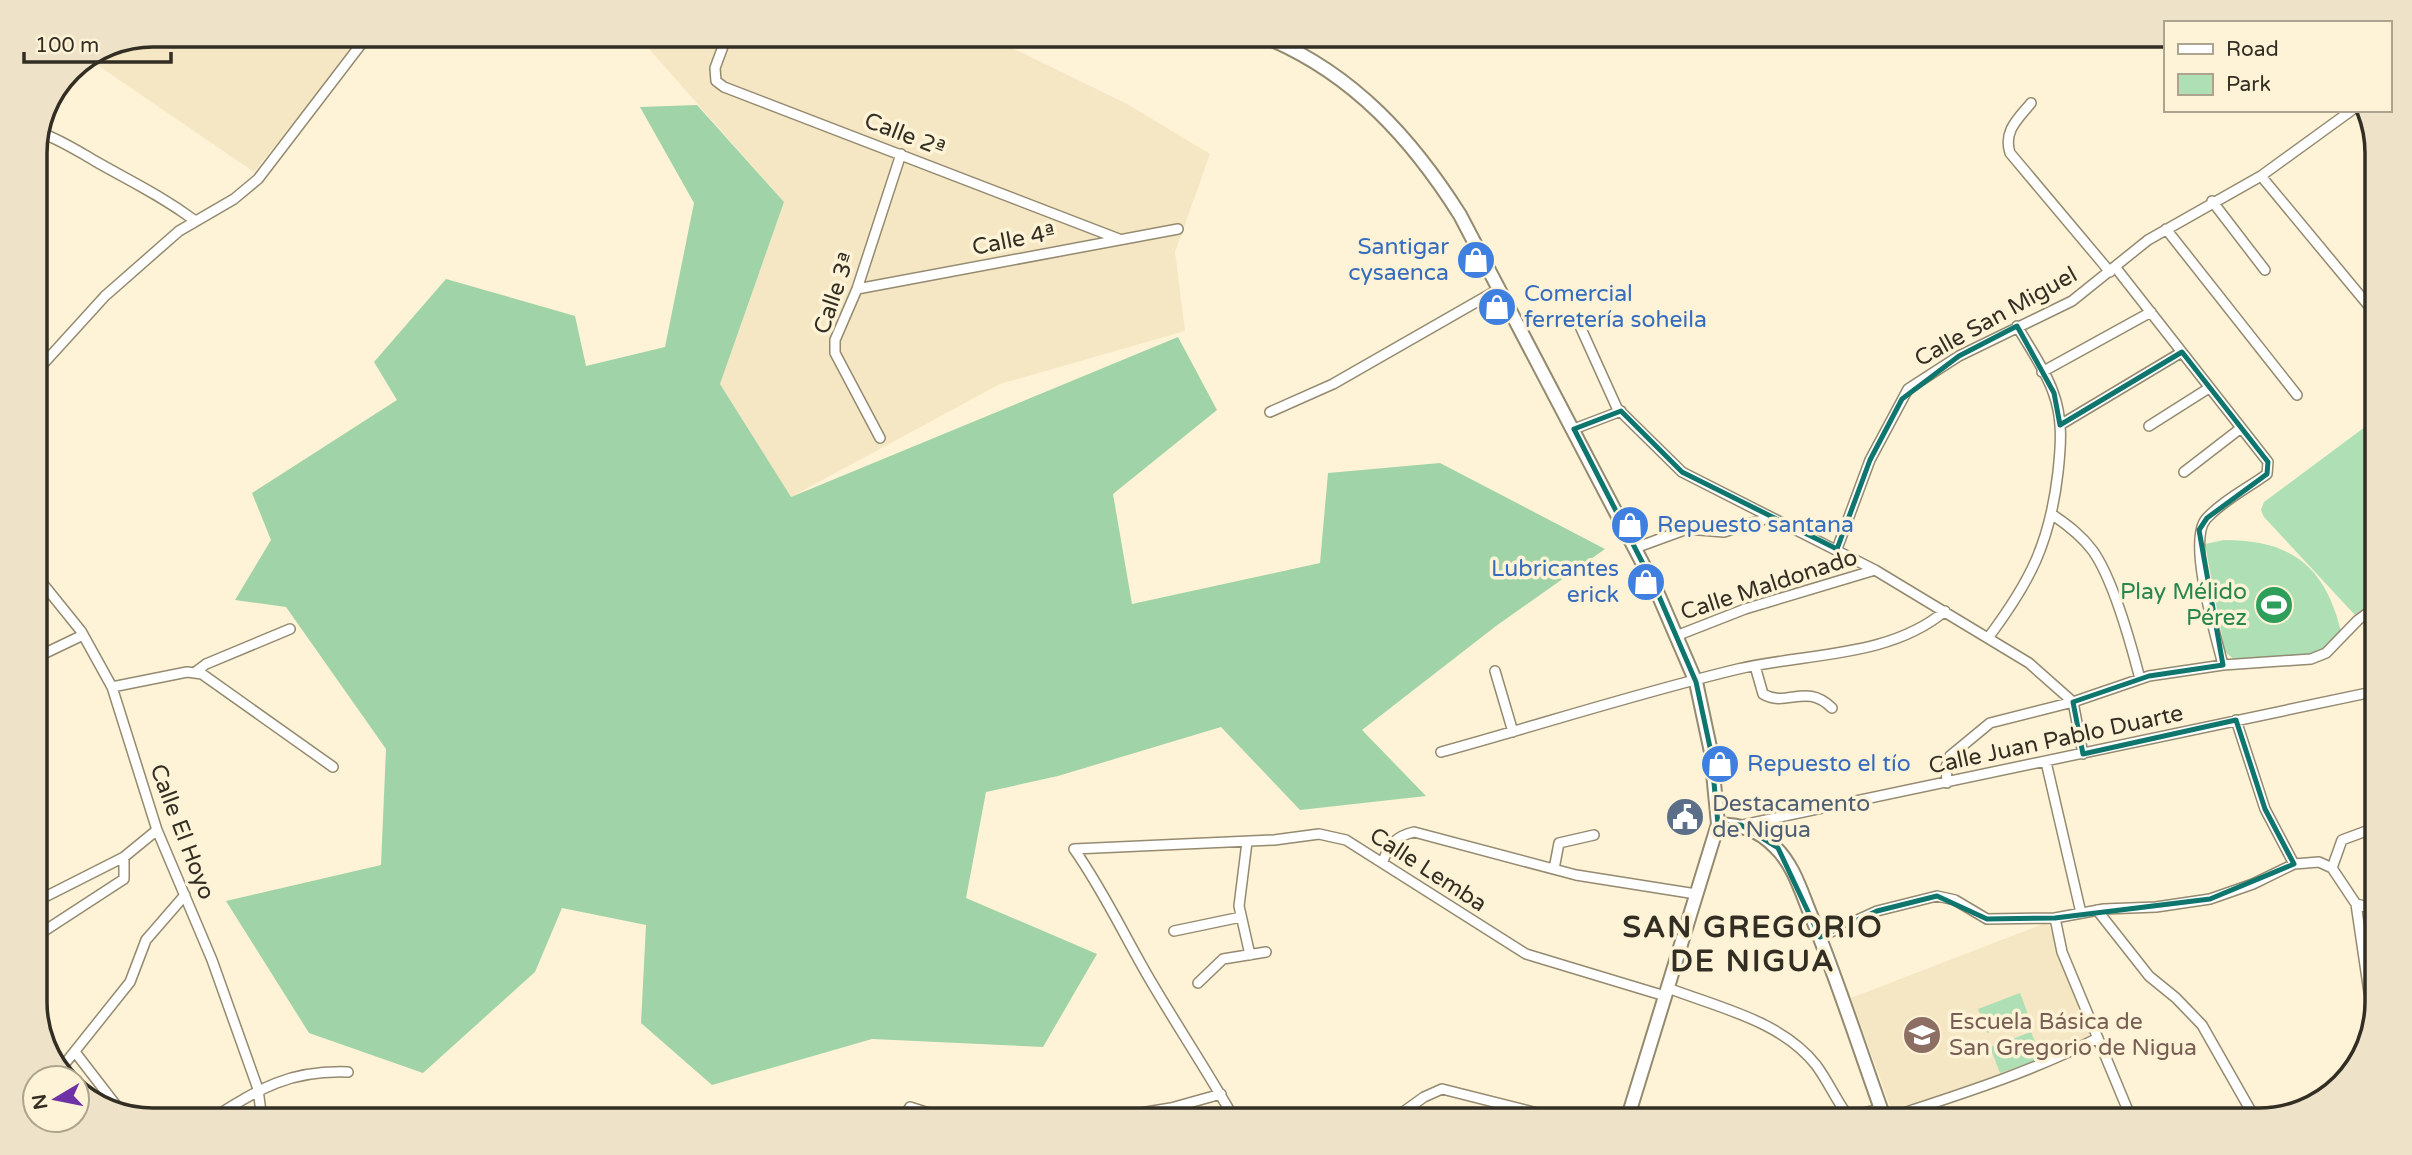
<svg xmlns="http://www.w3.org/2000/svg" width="2412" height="1155" font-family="'Varela Round',sans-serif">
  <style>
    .built { fill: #f5e7c4 }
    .green { fill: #aedfb5 }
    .forest { fill: #a0d3a7 }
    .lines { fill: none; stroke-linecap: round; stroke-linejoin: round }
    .street-casing { stroke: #948a70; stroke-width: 12 }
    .secondary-casing { stroke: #948a70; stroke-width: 16 }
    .street { stroke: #fff; stroke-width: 9 }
    .secondary { stroke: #fff; stroke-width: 12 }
    .marked { fill: none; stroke: #0f766e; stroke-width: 5; stroke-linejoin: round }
    .labels { text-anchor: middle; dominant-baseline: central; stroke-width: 7; stroke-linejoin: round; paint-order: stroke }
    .street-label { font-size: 23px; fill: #322e23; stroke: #fef3d6 }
    .shop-label { font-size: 23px; fill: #366cbe; stroke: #fef3d6; text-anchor: start }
    .leisure-label { font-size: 23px; fill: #27864d; stroke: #fef3d6; text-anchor: end }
    .service-label { font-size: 23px; fill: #4e5e75; stroke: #fef3d6; text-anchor: start }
    .education-label { font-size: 23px; fill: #785e54; stroke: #fef3d6; text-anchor: start }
    .district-label { font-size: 30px; font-weight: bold; letter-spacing: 2px; fill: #322e23; stroke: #fef3d6 }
    .rim { fill: none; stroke: #322e23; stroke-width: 3.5 }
  </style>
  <rect width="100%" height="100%" fill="#fef3d6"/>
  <!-- built -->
  <path class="built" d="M996,40L1129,105L1210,154L1175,252L1185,331L1000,384L791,497L720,384L784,202L643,42Z
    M357,43L254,172L87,58L108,44Z
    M2048,922L2090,1032L2088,1039L2047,1058L1892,1111L1851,998Z"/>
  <!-- green -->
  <path class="green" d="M2377,418V599L2355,615L2264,517L2261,510L2264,502Z
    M2224,540C2293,540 2326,567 2342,635C2312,664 2275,658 2235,660L2225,652L2205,544Z
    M2020,993L2029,1017L1987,1033L1978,1009Z
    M2031,1032L2042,1059L2000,1073L1990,1047Z"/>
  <!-- forest -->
  <path class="forest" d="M697,105L784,202L720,384L791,497L1178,337L1217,410L1113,494L1132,604L1320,563L1328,473L1440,463L1605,549L1496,626L1362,730L1426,796L1300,810L1221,727L1058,776L986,792L966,898L1097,954L1043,1047L872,1039L712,1085L641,1023L646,925L562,908L535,972L423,1073L309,1033L226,901L381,865L386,749L286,607L235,600L271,540L252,493L397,400L374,362L446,279L575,316L586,366L665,347L694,203L640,107Z"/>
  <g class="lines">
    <defs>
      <path id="street" d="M725,41L715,68L716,81L724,87L1119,239
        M2031,103C2018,119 2003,131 2010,153L2110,272
        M41,133C61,140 76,150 95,161C130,181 160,195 194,220
        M2261,176L2373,311
        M2212,201L2265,270
        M2166,229L2297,395
        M2116,268L2268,462L2267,474C2248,488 2222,501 2206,519C2187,541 2216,636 2223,665
        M857,289L1178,229
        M1579,324L1617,408L1682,472L1875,570L2029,663L2073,702L2083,754
        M2042,372L2151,312
        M35,373L105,296L179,231L234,199L258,179L362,43
        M1270,412L1333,384L1499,289
        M2060,425L2182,352
        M2149,426L2209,388
        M1574,429L1621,411
        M880,438L835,353V340L857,289L901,154
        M2184,472L2241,428
        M2053,515C2069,526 2082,536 2093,551C2114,581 2131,644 2140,679
        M1635,548L1687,529L1724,532L1771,517
        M1837,549L1870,460L1908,389L1959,356L2072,301L2148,240L2261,176L2352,110
        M35,574L81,631L112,687L157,830L212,960L258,1089L262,1120
        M1676,636L1745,609L1875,570
        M1988,638C2030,582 2050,543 2058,472C2061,445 2063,418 2053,392C2045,369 2029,347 2017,326
        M35,658L83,635
        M1755,666L1763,694C1787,708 1806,682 1832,708
        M1495,671L1513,732
        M194,673L206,664L290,629
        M112,687L187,672L202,674L333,767
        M2236,720L2265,809L2294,864
        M1441,752C1539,725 1638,693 1738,669C1806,653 1889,658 1945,611
        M2046,762L2081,913
        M1947,783L1946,767L1950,756L1990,723L2073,702L2149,676L2223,665L2311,659L2326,653L2358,620L2377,606
        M1742,825L2377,691
        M1247,842L1239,906L1250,955
        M1074,849L1274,840L1319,834L1346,840L1526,954L1665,996
        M1074,849C1103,890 1124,935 1149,978C1177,1026 1208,1072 1235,1120
        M1383,861C1389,845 1396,836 1414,832L1576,875L1696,894
        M2332,868L2342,840L2377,827
        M1554,869L1559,843L1594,835
        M35,902L124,857
        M2356,904L2377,909
        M2097,910L2149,976L2176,998L2202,1025L2256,1120
        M2055,918L2062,952L2129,1113L2127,1120
        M1174,931L1241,917
        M35,937L124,879V857L157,830
        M1820,937L1877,911L1937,896L1955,900L1987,919L2055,918L2104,909L2156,907L2210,899L2253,884L2294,864L2319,862L2332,868L2356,904L2369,992L2377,996
        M1198,983L1223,959L1266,952
        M1668,988C1717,1007 1782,1021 1816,1065C1828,1081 1836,1100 1848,1116L1881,1109
        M75,1052L122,1113
        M59,1071L130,982L146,940L185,895
        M1885,1119C1958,1095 2029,1073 2098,1038
        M210,1120C259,1089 288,1070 348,1072
        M902,1120L910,1107L935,1115V1120
        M1097,1120L1171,1108L1221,1094
        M1392,1120L1424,1097L1442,1089L1565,1120"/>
      <path id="secondary" d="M1270,39C1354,75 1412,139 1460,215L1655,587L1696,682L1711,752L1718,824L1627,1120
        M1718,824C1741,825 1758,829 1775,847C1793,864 1801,891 1810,913C1838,981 1860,1051 1885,1120"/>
    </defs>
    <!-- street casing -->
    <use href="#street" class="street-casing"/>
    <!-- secondary casing -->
    <use href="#secondary" class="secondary-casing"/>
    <!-- street -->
    <use href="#street" class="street"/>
    <!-- secondary -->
    <use href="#secondary" class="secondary"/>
  </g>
  <!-- marked area -->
  <path class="marked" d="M2017,326L2054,393L2060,425L2182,352L2268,462L2267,474L2207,518L2199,530L2223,665L2149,676L2073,702L2083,754L2236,720L2265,809L2294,864L2210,899L2055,918L1987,919L1937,896L1877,911L1820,937L1778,848L1741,825L1718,824L1711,752L1696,682L1655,587L1574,429L1621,411L1682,472L1837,549L1870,460L1902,399L1959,356Z"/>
  <!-- icons -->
  <defs>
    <symbol id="shop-disc" viewBox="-11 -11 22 22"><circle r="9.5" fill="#3f7fe0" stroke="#fef3d6"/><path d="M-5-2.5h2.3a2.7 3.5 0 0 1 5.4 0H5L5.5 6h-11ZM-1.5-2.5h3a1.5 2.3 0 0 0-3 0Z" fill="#fff"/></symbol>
    <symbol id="stadium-disc" viewBox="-11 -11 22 22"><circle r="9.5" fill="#2e9e5b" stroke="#fef3d6"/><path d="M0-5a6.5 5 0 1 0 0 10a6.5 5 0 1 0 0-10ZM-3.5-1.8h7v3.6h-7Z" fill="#fff"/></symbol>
    <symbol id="civic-disc" viewBox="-11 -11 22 22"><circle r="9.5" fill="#5c6f8a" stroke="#fef3d6"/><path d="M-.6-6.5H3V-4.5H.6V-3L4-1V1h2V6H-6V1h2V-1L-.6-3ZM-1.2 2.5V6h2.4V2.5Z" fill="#fff"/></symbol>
    <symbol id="school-disc" viewBox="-11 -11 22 22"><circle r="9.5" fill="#8d6e63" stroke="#fef3d6"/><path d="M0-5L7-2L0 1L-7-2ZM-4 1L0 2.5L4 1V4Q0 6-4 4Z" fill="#fff"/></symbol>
  </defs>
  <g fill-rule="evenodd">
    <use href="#shop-disc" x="1454" y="238" width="44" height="44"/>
    <use href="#shop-disc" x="1475" y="285" width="44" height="44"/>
    <use href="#shop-disc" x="1608" y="503" width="44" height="44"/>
    <use href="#shop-disc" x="1624" y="560" width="44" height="44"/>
    <use href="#stadium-disc" x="2252" y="583" width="44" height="44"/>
    <use href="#shop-disc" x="1698" y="742" width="44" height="44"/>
    <use href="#civic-disc" x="1663" y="795" width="44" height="44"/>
    <use href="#school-disc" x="1900" y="1013" width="44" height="44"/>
  </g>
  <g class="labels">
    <!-- street labels -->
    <g class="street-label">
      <text transform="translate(905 135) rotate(21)">Calle 2ª</text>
      <text transform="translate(1014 240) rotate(-11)">Calle 4ª</text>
      <text transform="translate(835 293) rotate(-71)">Calle 3ª</text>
      <text transform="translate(1996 317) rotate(-29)">Calle San Miguel</text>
      <text transform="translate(1769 585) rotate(-18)">Calle Maldonado</text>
      <text transform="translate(2056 740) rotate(-12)">Calle Juan Pablo Duarte</text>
      <text transform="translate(182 832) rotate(69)">Calle El Hoyo</text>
      <text transform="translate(1428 870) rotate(33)">Calle Lemba</text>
    </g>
    <!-- shop labels -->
    <g class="shop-label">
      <text x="1449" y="247" text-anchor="end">Santigar<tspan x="1449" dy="26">cysaenca</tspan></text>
      <text x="1524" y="294">Comercial<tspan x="1524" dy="26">ferretería soheila</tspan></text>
      <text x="1657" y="525">Repuesto santana</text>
      <text x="1619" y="569" text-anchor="end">Lubricantes<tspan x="1619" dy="26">erick</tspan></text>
      <text x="1747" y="764">Repuesto el tío</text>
    </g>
    <!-- leisure labels -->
    <g class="leisure-label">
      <text x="2247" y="592">Play Mélido<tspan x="2247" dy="26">Pérez</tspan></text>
    </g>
    <!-- service labels -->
    <g class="service-label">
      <text x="1712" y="804">Destacamento<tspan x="1712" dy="26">de Nigua</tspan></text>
    </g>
    <!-- education labels -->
    <g class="education-label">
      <text x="1949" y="1022">Escuela Básica de<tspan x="1949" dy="26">San Gregorio de Nigua</tspan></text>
    </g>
    <!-- district labels -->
    <g class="district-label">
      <text x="1753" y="927">SAN GREGORIO<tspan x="1753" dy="34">DE NIGUA</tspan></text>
    </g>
  </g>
  <!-- crop -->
  <path d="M0 0H2412V1155H0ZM153 47H2259A106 106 0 0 1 2365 153V1002A106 106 0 0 1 2259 1108H153A106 106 0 0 1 47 1002V153A106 106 0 0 1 153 47Z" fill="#eee3c8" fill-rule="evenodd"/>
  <path class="rim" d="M153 47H2259A106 106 0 0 1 2365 153V1002A106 106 0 0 1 2259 1108H153A106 106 0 0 1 47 1002V153A106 106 0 0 1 153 47Z"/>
  <!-- legend -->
  <rect x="2164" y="21" width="228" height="91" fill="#fef3d6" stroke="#aca48e" stroke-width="2"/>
  <rect x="2178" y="44" width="35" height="10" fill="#ffffff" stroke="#aca48e" stroke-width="2"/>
  <text x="2226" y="56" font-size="21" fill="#322e23">Road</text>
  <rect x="2178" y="74" width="35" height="21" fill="#aedfb5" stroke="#aca48e" stroke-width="2"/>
  <text x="2226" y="91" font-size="21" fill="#322e23">Park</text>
  <!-- north arrow -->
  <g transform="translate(56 1099) rotate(260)"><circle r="33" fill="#fef3d6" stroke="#aca48e" stroke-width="2"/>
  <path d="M0-5L12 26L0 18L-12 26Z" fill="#6e31a6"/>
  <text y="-10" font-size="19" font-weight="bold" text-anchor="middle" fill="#322e23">N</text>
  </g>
  <!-- scale -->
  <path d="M24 52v10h147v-10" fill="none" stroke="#322e23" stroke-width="3.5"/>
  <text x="35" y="52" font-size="21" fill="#322e23" stroke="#fef3d6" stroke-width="5" paint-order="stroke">100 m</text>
</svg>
